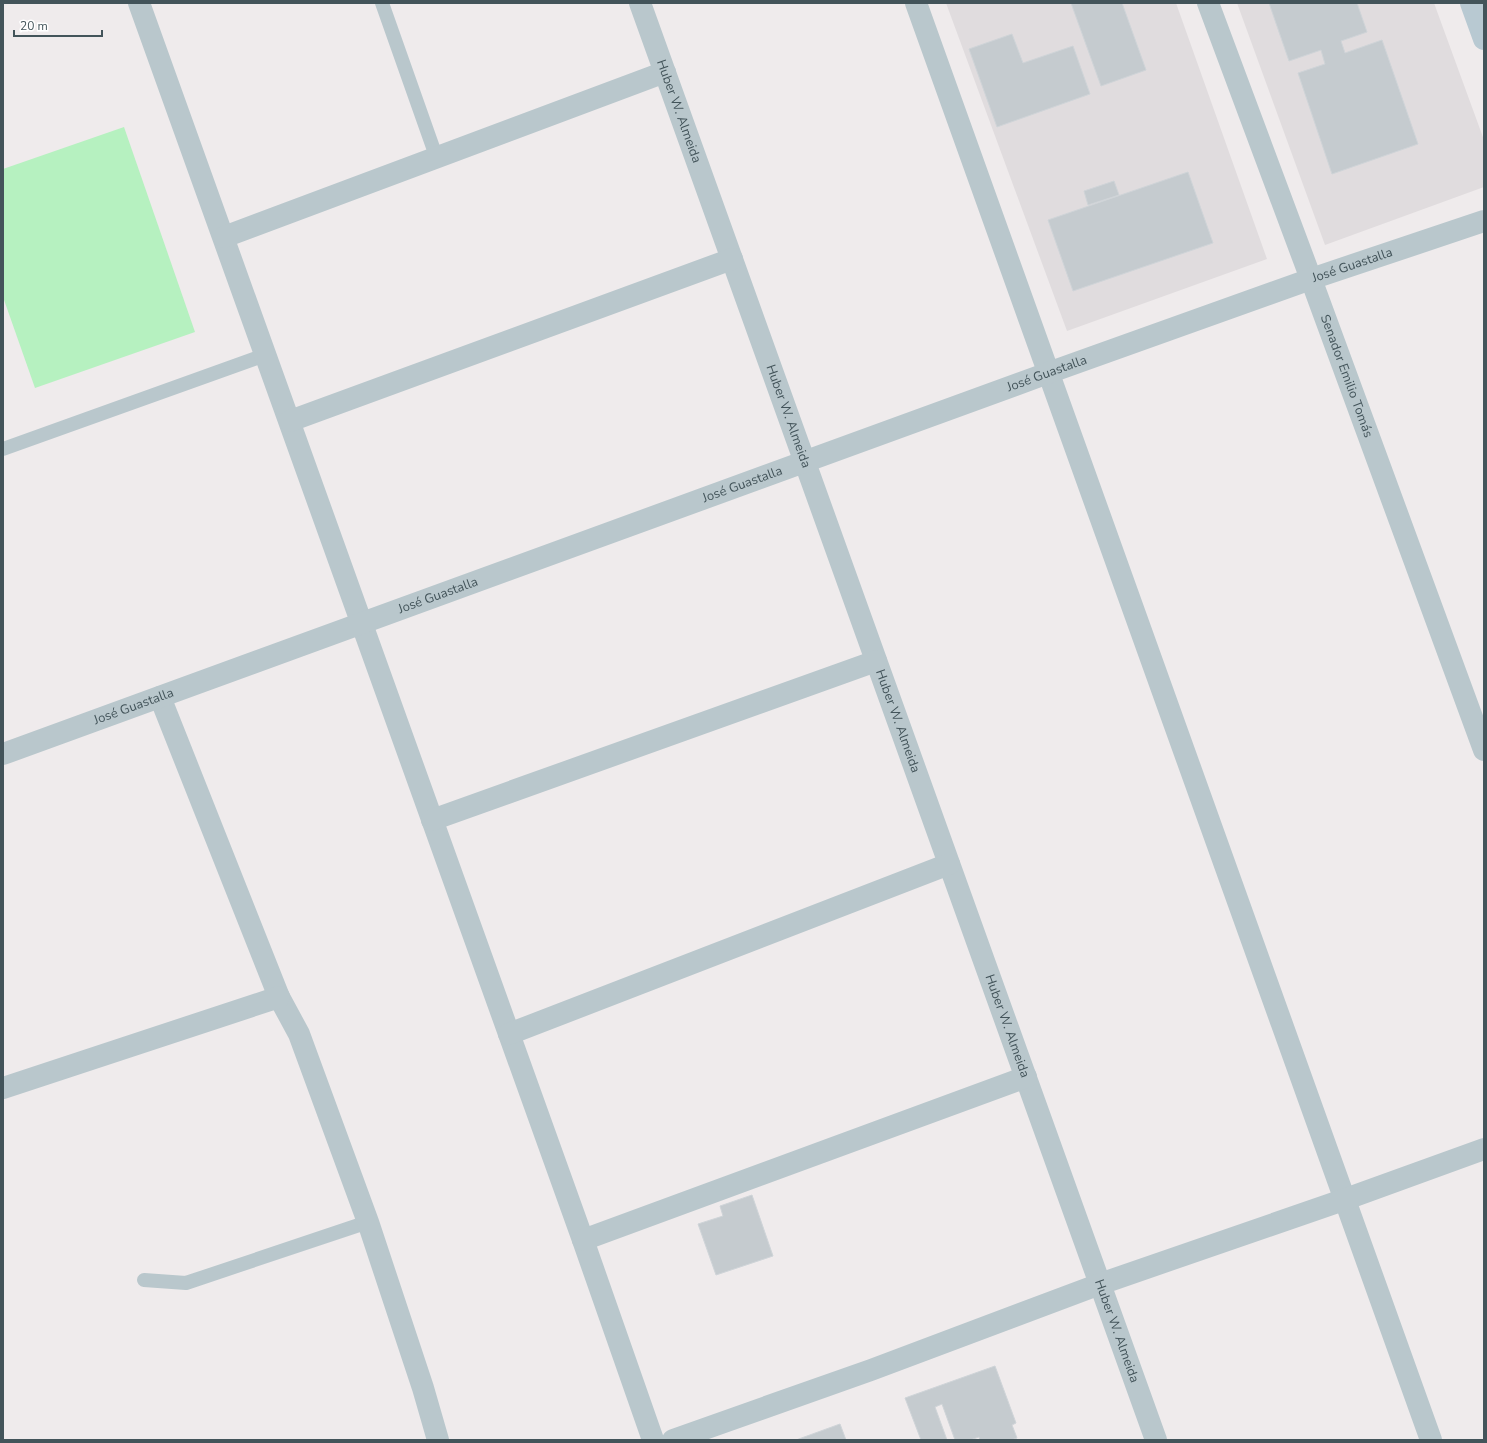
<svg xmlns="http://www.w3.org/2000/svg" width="1487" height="1443" font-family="'Nunito Sans',sans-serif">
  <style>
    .education { fill: #e0dcde }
    .green { fill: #b6f1c0 }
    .building { fill: #c5cbcf; stroke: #cfd4d8 }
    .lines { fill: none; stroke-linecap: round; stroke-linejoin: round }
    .service { stroke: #b9c7cc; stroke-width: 14 }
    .minor { stroke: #b9c7cc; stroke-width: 22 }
    .secondary { stroke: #b8c9d2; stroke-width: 22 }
    .labels { text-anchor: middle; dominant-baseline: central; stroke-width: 3; stroke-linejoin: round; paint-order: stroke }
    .street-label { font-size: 13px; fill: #43545a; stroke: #fff }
  </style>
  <rect width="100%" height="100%" fill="#efebec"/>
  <!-- education -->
  <path class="education" d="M946,3H1176L1267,259L1067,331Z
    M1237,3H1434L1484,140V187L1325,245Z"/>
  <!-- green -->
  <path class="green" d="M124,127L195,332L35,388L3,297V169Z"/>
  <!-- building -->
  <path class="building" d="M1071,3H1122L1146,70L1101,86Z
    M1269,3H1357L1367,32L1341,41L1345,53L1382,40L1418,144L1332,174L1298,73L1325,64L1321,50L1289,61Z
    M1012,34L1023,63L1073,46L1090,94L997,127L969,49Z
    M1188,172L1213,243L1073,291L1048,220Z
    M1114,181L1119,195L1088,205L1084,191Z
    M752,1195L773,1256L716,1275L698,1224L723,1216L720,1206Z
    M995,1366L1016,1423L1012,1425L1017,1438L1011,1440H980L979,1437L970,1440H955L942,1404L935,1407L947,1440H921L905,1398Z
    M840,1424L846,1440H796Z"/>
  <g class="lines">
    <!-- service -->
    <path class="service" d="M382,3L436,156
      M3,449L265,355
      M144,1280L186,1283L368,1222"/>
    <!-- minor -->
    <g class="minor">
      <path d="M139,3L583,1240L653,1440"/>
      <path id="s1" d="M640,3L1156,1440"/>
      <path d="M916,3L1431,1440"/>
      <path id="s2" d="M1208,3L1311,279L1484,750"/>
      <path d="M224,237L665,72"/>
      <path d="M290,421L732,259"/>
      <path d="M160,697L279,997L299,1034L368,1222L423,1388L438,1440"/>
      <path id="s3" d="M3,754L1048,373L1311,279L1484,221"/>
      <path d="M432,820L876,661"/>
      <path d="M509,1034L949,864"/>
      <path d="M3,1088L279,997"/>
      <path d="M583,1240L1026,1077"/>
      <path d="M673,1440L871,1370L1100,1284L1346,1199L1484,1149"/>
    </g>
    <!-- secondary -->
    <path class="secondary" d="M1471,3L1484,39"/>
  </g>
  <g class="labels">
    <!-- street labels -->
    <g class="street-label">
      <text stroke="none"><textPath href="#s1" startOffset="115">Huber W. Almeida</textPath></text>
      <text stroke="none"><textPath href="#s3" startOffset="1435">José Guastalla</textPath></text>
      <text stroke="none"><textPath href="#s3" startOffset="1111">José Guastalla</textPath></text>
      <text stroke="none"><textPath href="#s2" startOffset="398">Senador Emilio Tomás</textPath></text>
      <text stroke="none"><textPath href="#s1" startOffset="439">Huber W. Almeida</textPath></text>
      <text stroke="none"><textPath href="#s3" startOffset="787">José Guastalla</textPath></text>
      <text stroke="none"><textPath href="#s3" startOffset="463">José Guastalla</textPath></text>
      <text stroke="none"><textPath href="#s3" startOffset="139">José Guastalla</textPath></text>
      <text stroke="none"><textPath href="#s1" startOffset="763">Huber W. Almeida</textPath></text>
      <text stroke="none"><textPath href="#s1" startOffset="1087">Huber W. Almeida</textPath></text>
      <text stroke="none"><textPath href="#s1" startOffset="1411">Huber W. Almeida</textPath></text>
    </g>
  </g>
  <!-- border -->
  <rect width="1487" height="1443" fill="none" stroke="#43545a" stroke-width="8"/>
  <!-- scale -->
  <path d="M14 30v6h88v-6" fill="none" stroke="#43545a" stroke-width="2"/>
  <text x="20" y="30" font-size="12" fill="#43545a" stroke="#ffffff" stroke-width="3" paint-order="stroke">20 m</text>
</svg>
